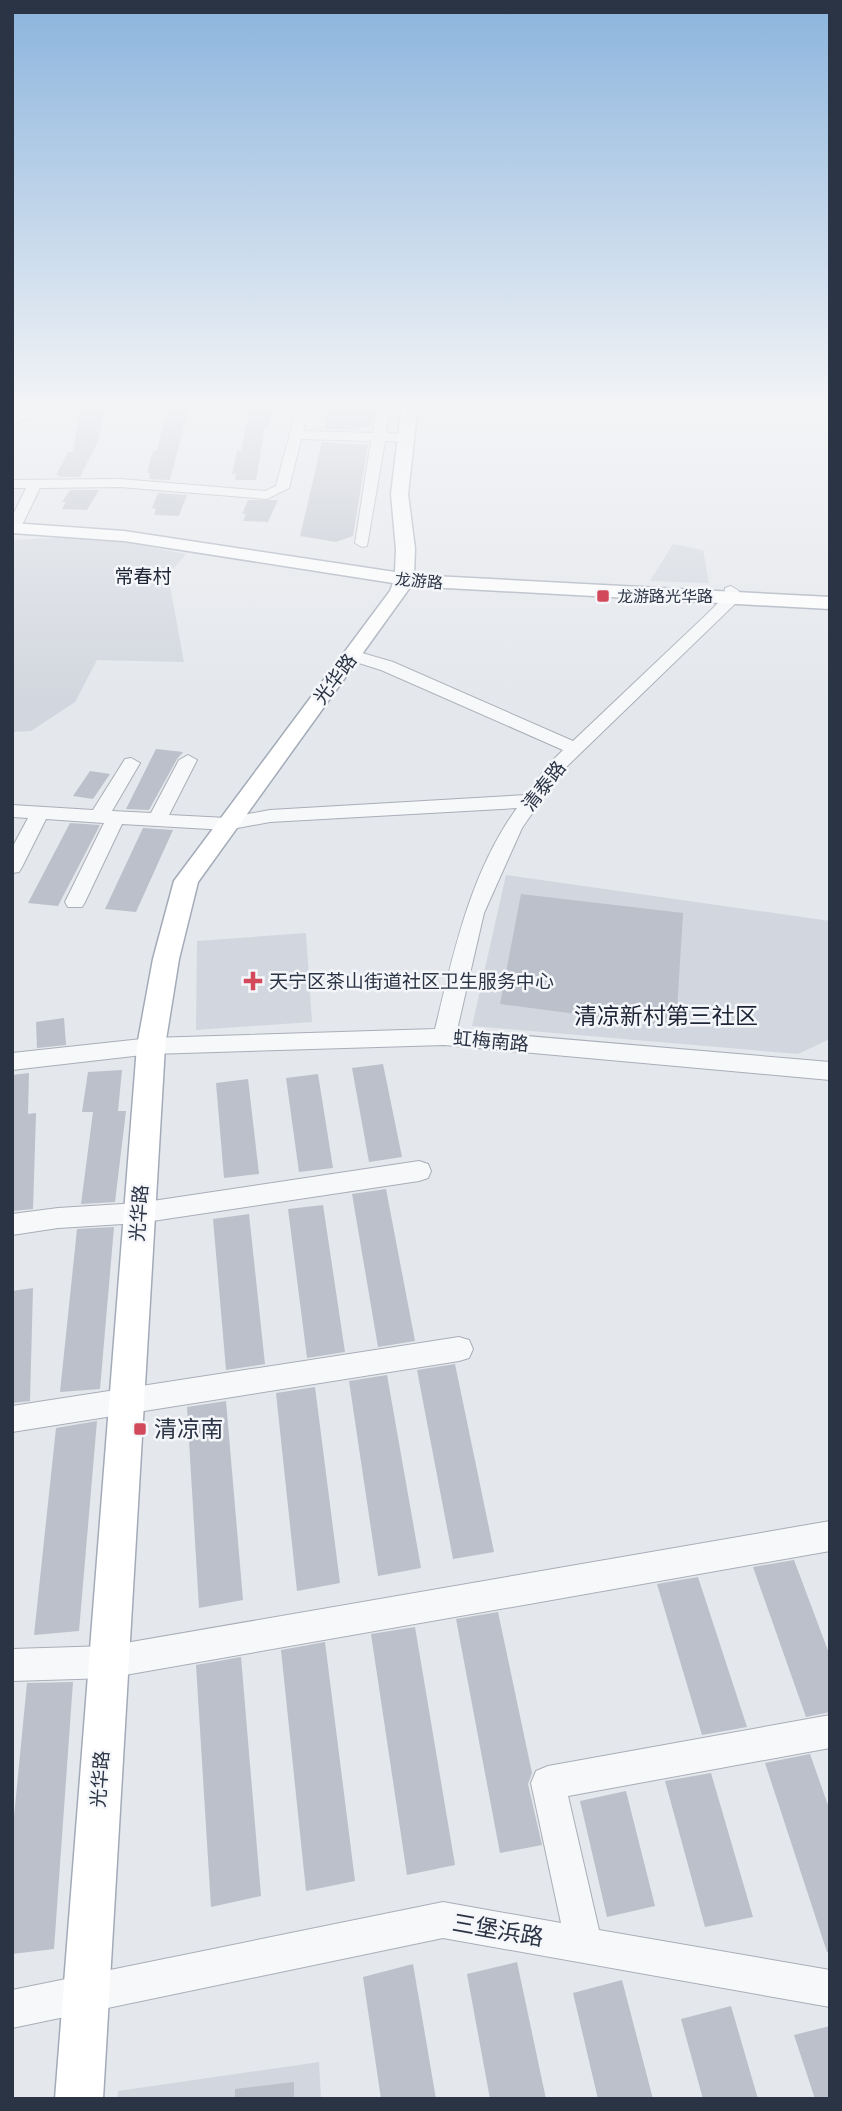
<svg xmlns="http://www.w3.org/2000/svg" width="842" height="2111" font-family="'Fira Sans','Noto Sans SC',sans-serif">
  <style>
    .built { fill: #d2d6de }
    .building { fill: #bbc0ca }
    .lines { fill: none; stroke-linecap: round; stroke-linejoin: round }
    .minor-casing { stroke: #a9aeb7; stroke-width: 2 }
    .major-casing { stroke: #a3abb8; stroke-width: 3 }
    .minor { fill: #f7f8fa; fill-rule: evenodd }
    .major { fill: #fff; fill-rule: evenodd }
    .poi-dot { fill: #d1495b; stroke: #f4f6f9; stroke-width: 2.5 }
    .labels { text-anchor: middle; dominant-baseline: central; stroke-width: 5; stroke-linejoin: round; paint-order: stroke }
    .far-street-label { font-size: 16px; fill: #2b3445; stroke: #f4f6f9 }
    .far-poi-label { font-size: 16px; fill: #2b3445; stroke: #f4f6f9; text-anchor: start }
    .far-quarter-label { font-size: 19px; fill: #1d2536; stroke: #f4f6f9 }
    .street-label { font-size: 19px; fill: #2b3445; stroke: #f4f6f9 }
    .poi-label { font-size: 19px; fill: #2b3445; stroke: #f4f6f9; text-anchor: start }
    .quarter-label { font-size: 23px; fill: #1d2536; stroke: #f4f6f9 }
    .near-poi-label { font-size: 23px; fill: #2b3445; stroke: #f4f6f9; text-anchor: start }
    .near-street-label { font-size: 23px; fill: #2b3445; stroke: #f4f6f9 }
  </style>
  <rect width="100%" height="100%" fill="#e4e7ec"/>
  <!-- built -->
  <path class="built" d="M72,537L117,541L186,554L168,575L184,662L97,660L75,702L31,731L12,732V540Z
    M673,544L703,550L709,583L650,581Z
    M506,875L830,921V1039L798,1054L472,1026Z
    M306,933L312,1022L196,1030L197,941Z
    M319,2062L321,2099H117L118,2091Z"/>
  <!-- building -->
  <path class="building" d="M84,403H104L99,439L80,477H58L60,475H56L68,452H73L80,407H84Z
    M168,403H190L170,480L149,479L150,473H147L153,451H157Z
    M251,403H275L269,427H265L256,480H235L236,473L232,474L237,451H241Z
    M330,403H375L372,425L355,430L325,429Z
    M322,442L368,445L353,536L336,542L300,536Z
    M70,490H99L87,510L62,509L66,502H62Z
    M158,493L187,495L179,516L154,515L156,509L152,508Z
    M248,500H278L268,522L243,521L246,514H242Z
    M156,749L183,752L177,759L149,810L126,809Z
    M90,771L110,774L93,799L73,796Z
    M70,823L100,825L58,906L28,903Z
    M143,828L173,830L136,912L105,909Z
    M521,894L683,913L676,1027L500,1004Z
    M64,1018L66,1045L37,1048L36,1022Z
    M383,1064L402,1157L369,1162L352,1068Z
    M122,1070L118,1111H126L115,1202L81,1204L93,1112H82L88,1072Z
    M29,1073L28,1114L36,1113L33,1209L12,1211V1075Z
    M318,1074L333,1168L299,1172L286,1078Z
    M248,1079L259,1174L224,1178L216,1083Z
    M386,1189L415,1341L378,1347L352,1194Z
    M323,1205L345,1352L307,1358L288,1209Z
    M249,1214L265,1364L226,1370L213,1219Z
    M114,1227L100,1389L60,1392L77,1229Z
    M33,1288L30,1401L12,1403V1291Z
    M455,1364L494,1552L453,1559L417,1370Z
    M387,1375L421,1568L378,1576L349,1381Z
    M315,1387L340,1583L297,1591L276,1393Z
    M226,1401L243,1600L199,1608L187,1407Z
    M97,1421L79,1631L34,1635L56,1428Z
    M794,1560L830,1656V1712L806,1717L753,1567Z
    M698,1577L747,1727L702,1735L657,1584Z
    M498,1612L532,1773L528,1784L542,1845L500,1853L456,1619Z
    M415,1627L455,1865L407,1875L371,1634Z
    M325,1642L355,1881L306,1891L281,1650Z
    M241,1657L261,1896L211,1907L196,1665Z
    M73,1682L54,1949L12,1954V1837L27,1683Z
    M810,1754L830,1811V1952H827L765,1763Z
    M711,1773L753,1917L705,1927L665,1781Z
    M626,1791L655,1906L607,1917L580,1801Z
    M517,1962L546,2099H490L467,1974Z
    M413,1964L436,2099H381L363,1977Z
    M622,1980L653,2099H598L573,1993Z
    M731,2006L758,2099H703L681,2019Z
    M830,2026V2099H815L794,2035Z
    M294,2082V2099H235V2089Z"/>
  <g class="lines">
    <defs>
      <path id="minor" d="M48,403H66L12,425V416Z
        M298,403H310L303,431L373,433L378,403H390L386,433L407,434L414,438L407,442L385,441L367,546L362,547L355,543L371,441L301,439L289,488L267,499L120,487L40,488L22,525H12V517L26,488H12V480L120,479L265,491L276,486Z
        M690,403H820V405L814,409C790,409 706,415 690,403Z
        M731,586L739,591L738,601L560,773L522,828L484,913L457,1030L830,1062V1080L444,1045L151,1054L12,1070V1053L151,1038L435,1029C454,952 470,873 517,808L270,822L227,830L122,824L85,902L82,907H68L65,902L104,823L46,819L22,867L19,872L12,873V848L28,818L12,817V805L93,810L125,759L131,758L140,763L112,811L151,813L179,760L188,755L197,760L169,815L227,818L270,810L526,795L548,765L563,750L381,670L346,659L344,655L346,651L352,650L393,662L573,741L708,613L724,597L725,588Z
        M419,1161L428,1164L431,1171L428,1178L419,1181L139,1223L58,1228L12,1235V1214L58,1208L139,1203Z
        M459,1337L469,1340L473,1349L469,1358L459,1361L12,1432V1406Z
        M830,1521V1551L108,1678L12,1681V1649L108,1646Z
        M830,1715V1748L568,1796L599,1930L830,1970V2007L443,1938L12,2028V1990L443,1902L561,1923L531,1783L536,1771L548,1766Z"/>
      <path id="major" d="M402,403H418L408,494L415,549L414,575L830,597V609L411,586L198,882L179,959L165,1046L103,2099H55L137,1046L153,959L174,881L390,591L393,583L124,541L12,533V523L124,531L395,572L396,549L391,494Z"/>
    </defs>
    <!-- minor casing -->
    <use href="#minor" class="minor-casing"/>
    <!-- major casing -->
    <use href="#major" class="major-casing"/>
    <!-- minor -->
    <use href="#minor" class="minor"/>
    <!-- major -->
    <use href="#major" class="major"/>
  </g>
  <!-- sky -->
  <linearGradient id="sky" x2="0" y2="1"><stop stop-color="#8bb4dd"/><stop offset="0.58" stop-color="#f3f4f6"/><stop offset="1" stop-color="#f3f4f6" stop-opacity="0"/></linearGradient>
  <rect width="842" height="699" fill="url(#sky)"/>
  <!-- markers -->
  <g class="poi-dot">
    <rect x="596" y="589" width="14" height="14" rx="3.5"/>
    <path d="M249.5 970.5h7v7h7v7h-7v7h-7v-7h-7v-7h7z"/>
    <rect x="133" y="1422" width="14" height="14" rx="3.5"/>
  </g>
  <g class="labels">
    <!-- far-street labels -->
    <g class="far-street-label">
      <text transform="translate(419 581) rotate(5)">龙游路</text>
    </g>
    <!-- far-poi labels -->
    <g class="far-poi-label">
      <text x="617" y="596">龙游路光华路</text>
    </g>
    <!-- far-quarter labels -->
    <g class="far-quarter-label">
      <text x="143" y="576">常春村</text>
    </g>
    <!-- street labels -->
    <g class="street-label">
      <text transform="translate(335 679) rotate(-53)">光华路</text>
      <text transform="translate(544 786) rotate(-52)">清泰路</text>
      <text transform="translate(491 1041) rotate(5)">虹梅南路</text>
      <text transform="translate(139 1213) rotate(-86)">光华路</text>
      <text transform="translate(100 1779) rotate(-86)">光华路</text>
    </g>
    <!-- poi labels -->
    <g class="poi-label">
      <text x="269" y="981">天宁区茶山街道社区卫生服务中心</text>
    </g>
    <!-- quarter labels -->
    <g class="quarter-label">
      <text x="666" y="1016">清凉新村第三社区</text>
    </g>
    <!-- near-poi labels -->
    <g class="near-poi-label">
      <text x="154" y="1429">清凉南</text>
    </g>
    <!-- near-street labels -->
    <g class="near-street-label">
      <text transform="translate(498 1930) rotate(10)">三堡浜路</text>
    </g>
  </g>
  <!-- border -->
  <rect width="842" height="2111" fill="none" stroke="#2b3445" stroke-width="28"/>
</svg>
